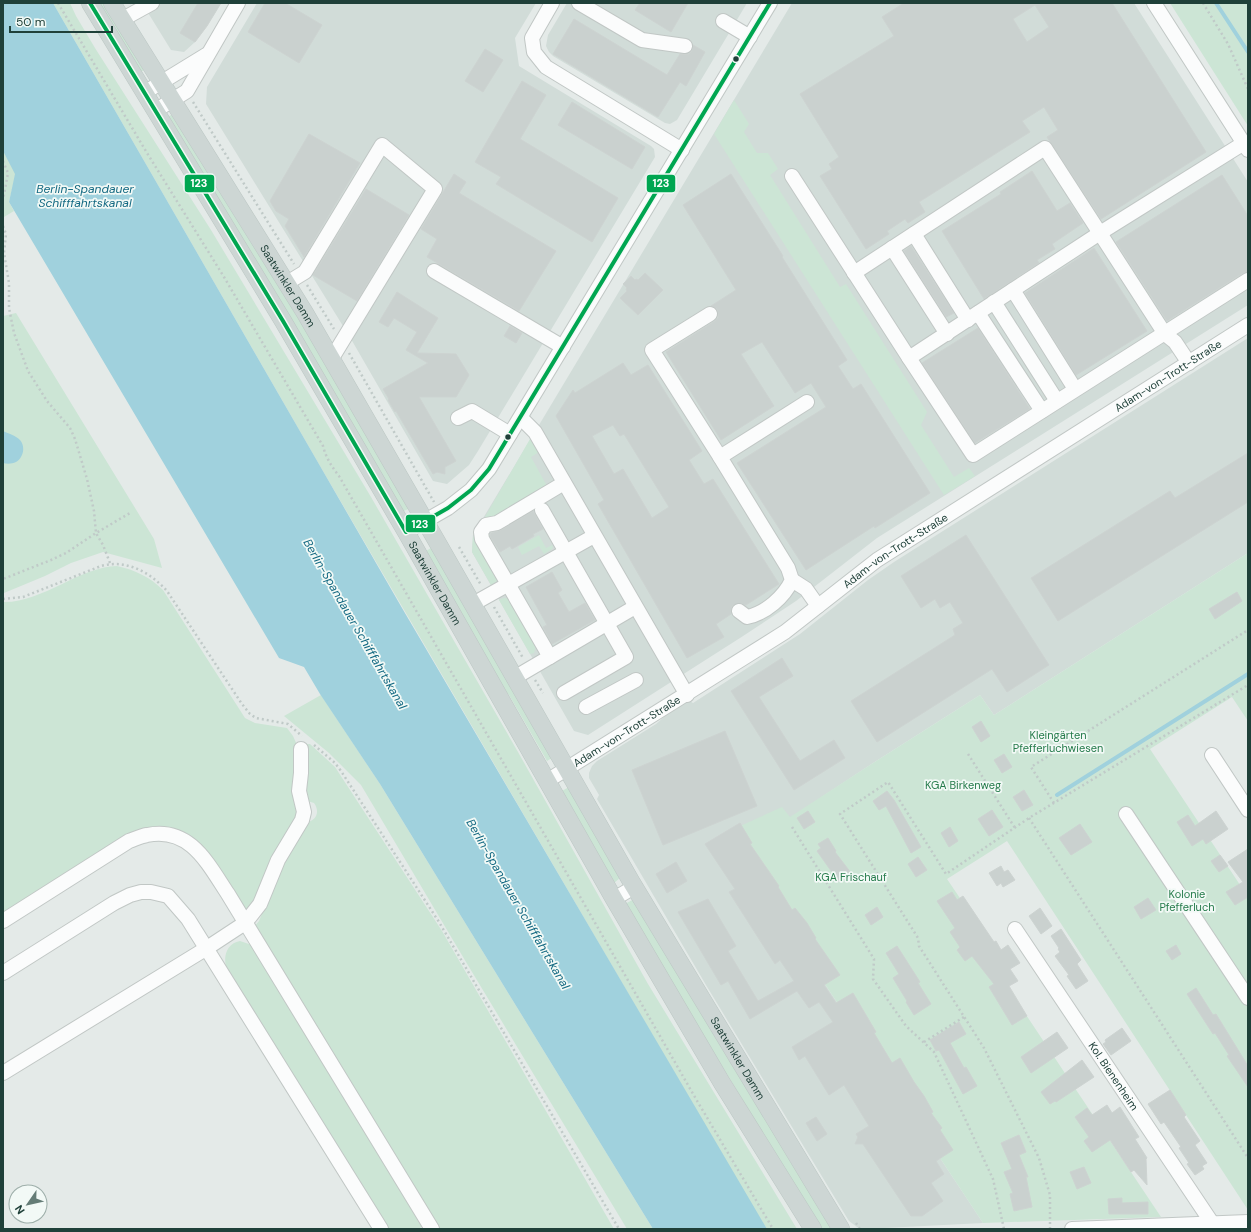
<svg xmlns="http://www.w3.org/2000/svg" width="1251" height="1232" font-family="'DM Sans',sans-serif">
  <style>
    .built { fill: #d1dcd8 }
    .green { fill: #cce5d5 }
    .water { fill: #a0d1dd }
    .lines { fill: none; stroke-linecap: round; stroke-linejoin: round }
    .stream { stroke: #a0d1dd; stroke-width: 4 }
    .building { fill: #cad1cf; stroke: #cdd3d1; fill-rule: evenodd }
    .minor-casing { stroke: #c1c7c5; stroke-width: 16 }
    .major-casing { stroke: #bcc7c4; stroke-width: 18 }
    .path { stroke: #c0cac8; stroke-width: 2.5; stroke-dasharray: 2 3; stroke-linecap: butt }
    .minor { stroke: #fbfcfc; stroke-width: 14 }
    .major { stroke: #cdd6d4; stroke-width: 17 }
    .bus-1-casing { stroke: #f2f9f6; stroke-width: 7 }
    .bus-1 { stroke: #00a651; stroke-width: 4 }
    .bus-dot { fill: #1f4039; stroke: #f2f9f6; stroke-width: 1.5 }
    .labels { text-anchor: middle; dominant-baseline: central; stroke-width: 3.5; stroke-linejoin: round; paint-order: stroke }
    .street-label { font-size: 11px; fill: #1f4039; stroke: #f2f9f6 }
    .park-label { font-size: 11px; fill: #257b4b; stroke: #f2f9f6 }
    .water-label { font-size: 12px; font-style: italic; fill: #136982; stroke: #f2f9f6 }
    .line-badge { stroke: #f2f9f6; stroke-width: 1.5 }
    .badge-label { font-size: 11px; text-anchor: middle; font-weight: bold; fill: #fff }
  </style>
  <rect width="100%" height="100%" fill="#e4eae8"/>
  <!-- built -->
  <path class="built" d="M142,3H221L207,26L195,42L184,52L171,50Z
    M257,3H536L515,38L519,66L651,146L654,149L655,157L478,451L469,465L447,484L433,481L351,339L206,104L207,87Z
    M567,3H747L677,120L670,124L665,123L553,56L549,52L546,46L548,35Z
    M792,3H1134L1248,182V305L877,538L796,601L740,638L588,735L574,731L472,552L473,535Z
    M1248,338V553L994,715L980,695L873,763L790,818L725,833L983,1223L865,1229L857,1227L849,1221L706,985L597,799L599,795L589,778V773L592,766L597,761L656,724L673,709L688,700L693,703L800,634L868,580L894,562Z"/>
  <!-- green -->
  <path class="green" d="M53,3H70L76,16L95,48L211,230L371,497L518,752L648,984L797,1229H767L753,1207L320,466Z
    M95,3H105L146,69L137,74Z
    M1170,3H1248V126Z
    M734,100L749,124L744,132L757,153H768L778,169L770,175L840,287L846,284L927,412L921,425L954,477L969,468L975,476L944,495L714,134Z
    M174,113L241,221L411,508L401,512L165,119Z
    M3,151L16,173L9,202L14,211L4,217L3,220Z
    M16,313L154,539L162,568L103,552L71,563L45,576L4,593L3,591V316Z
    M530,439L539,452L531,457L547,486C530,498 506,519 485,517Z
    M473,535L475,542L498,575C498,580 496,584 491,585L472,552Z
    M539,535L546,548L553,545L552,549L544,554L539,546L522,555L518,547Z
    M433,547L552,758L547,761L509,695L500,685L424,552Z
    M1248,553V721L1232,697L1150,749L1248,897V1210L1007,841L947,879L968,910L960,916L1161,1217L983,1223L725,833L782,807L790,817L873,763L980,695L994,715Z
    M117,566C135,570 150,577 163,590L245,718L255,723L287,728L293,736L297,745L299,811L254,901L244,911L204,849C191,835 183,834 165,828L3,916V602C42,603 79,567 117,566Z
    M504,598L511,599L536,646L534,653L530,654L499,600Z
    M321,695L380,784L653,1229H627L466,962L361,785L329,753L284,716Z
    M307,744H310L335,767L442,931L614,1229H440L254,927L259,921L264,909L268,893L306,822C317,821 320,811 314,803L304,800V747Z
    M569,787L620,878L614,883L560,792Z
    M634,899L833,1229H821L687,1008L625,904Z
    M240,941L252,945L425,1225L418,1229H388L226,966C223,955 228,943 240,941Z"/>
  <!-- water -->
  <path class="water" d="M3,3H53L402,608L767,1229H653L380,784L320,694L304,667L279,658L9,202L15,174L3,151Z
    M3,431C9,434 15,435 20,440C26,447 23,458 16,462C12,464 7,464 3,463Z"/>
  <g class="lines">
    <!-- stream -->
    <path class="stream" d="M1216,3L1248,52
      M1057,795L1248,674"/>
  </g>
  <!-- building -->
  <path class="building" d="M198,3H221L207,26L195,42L180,33Z
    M265,3H285L322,25L299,63L248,32Z
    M640,3H688L671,32L635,10Z
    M904,3H1112L1206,152L1101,219L1047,137L1058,130L1044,107L1022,121L1030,132L919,202L925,212L908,223L905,219L887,231L889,234L866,249L820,176L832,169L829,164L839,157L800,94L894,36L882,17ZM1035,5L1049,27L1027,42L1013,19Z
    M574,19L667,75L680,54H689L692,51L693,45L705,52L686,86L680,82L658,117L553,54Z
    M485,49L503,60L483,92L465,81Z
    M522,81L546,95L520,139L618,198L592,242L496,184L501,177L475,162Z
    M572,102L645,147L632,169L558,125Z
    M309,134L360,163L304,257L285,226L289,219L276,211L270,201Z
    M1032,171L1057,211L1070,203L1083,223L1052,244L1055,249L1037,260L1039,263L984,299L942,231L1001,194L1000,192Z
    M454,174L466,182L459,193L556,251L519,311L427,257L437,239L421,229Z
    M731,174L783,256L782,257L847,360L838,366L853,389L861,384L930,493L875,528L874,526L806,570L737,463L826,407L811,383L795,393L762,342L741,354L774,406L721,440L666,352L715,321L718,318V313L717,309L711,306L736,290L683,205Z
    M1222,175L1248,216V272L1243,273L1167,321L1116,242Z
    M366,189L409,215L357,301L313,275Z
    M911,246L954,313L946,317L904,251Z
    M1094,248L1147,331L1076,375L1025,293Z
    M645,273L663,290L638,315L620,298L627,291L626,289L627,288L623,284L631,276L635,280L636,279L638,280Z
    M397,292L438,318L417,353L456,354L469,375L456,397H419L456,461L445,467V474L437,472L433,474L396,411L395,412L388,400L389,399L383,389L428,363L406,350L417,332L394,318L388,327L379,322Z
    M510,326L522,333L516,343L504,336Z
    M978,328L1030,409L975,443L922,363Z
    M623,363L631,375L648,365L702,451L689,460L704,484L713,479L779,584L746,605L740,603L732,606L731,610V614L716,624L724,637L687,658L598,504L604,500L556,416L573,390L575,393ZM613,425L620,436L624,434L669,507L652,518L623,469L614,474L592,436Z
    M1248,453V502L1058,621L1031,578L1170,491L1175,498Z
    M533,511L543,529L533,534L534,536L512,549L510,546L500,552L490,536L491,533L501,530Z
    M966,535L1049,665L1007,692L992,669L877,742L851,701L955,635L953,629L963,623L950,602L940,608L935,599L921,608L901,576Z
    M552,572L562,590L558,593L569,612L585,603L595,620L552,644L543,627L547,625L526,587Z
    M1237,592L1242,601L1215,619L1209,609Z
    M782,658L793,676L759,697L800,761L834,740L845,758L794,790L731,691Z
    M981,721L990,736L981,742L972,727Z
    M725,731L757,806L663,845L632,770Z
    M1004,754L1012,767L1002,773L994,760Z
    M1024,790L1033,805L1022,811L1013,797Z
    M887,791L894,800L921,847L911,853L886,806L879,810L873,801Z
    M992,810L1003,827L989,836L978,819Z
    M808,811L815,822L804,829L797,818Z
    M1216,811L1228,829L1206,844L1203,839L1192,846L1177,822L1188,815L1195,826Z
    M740,823L752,843L750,844L779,886L778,887L792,910L795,908L807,923L816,938L815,939L840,975L824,985L836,1003L853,993L876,1032L874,1033L892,1063L900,1058L914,1082L924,1096L933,1112L931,1113L942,1128L940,1130L953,1150L936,1161L944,1174L931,1183L943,1201L922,1216H911L863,1144H855L858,1137L856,1134L869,1126L844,1085L829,1095L805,1056L799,1060L792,1047L833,1022L819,1002L809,1008L797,991L750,1019L728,981L721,985L678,912L708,899L736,946L728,951L758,1001L794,981L780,960L775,964L729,892L735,889L705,844Z
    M1080,824L1092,842L1071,855L1059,838Z
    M950,827L958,841L949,847L941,833Z
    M828,838L836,851L835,852L851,873L839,882L817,851L821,848L818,844Z
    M1248,849V897L1235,905L1226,892L1243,882L1228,862Z
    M1220,855L1228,866L1219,872L1211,861Z
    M918,857L927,870L916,877L908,864Z
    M676,862L687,881L667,893L656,874Z
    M1001,866L1004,872L1008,870L1015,880L1003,887L1001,883L997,886L989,873Z
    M952,892L957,900L963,896L994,942L996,941L1001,950L1008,945L1020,963L1010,969L1018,981L1009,986L1027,1016L1012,1025L989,987L994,984L972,956L965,961L957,950L960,947L950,932L955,928L937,901Z
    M1148,898L1156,910L1141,919L1134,907Z
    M877,907L883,917L871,925L865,915Z
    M1040,908L1052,926L1041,934L1029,916Z
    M1061,929L1081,960L1077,964L1088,981L1076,989L1067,976L1069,975L1055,956L1060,952L1058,949L1059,948L1051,936Z
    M1176,945L1181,954L1172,960L1166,951Z
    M897,946L920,982L918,983L931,1004L914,1015L906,1002L907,1001L893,978L899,974L886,953Z
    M1196,988L1213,1015L1216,1014L1248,1066V1087L1227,1056L1229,1055L1215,1033L1213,1034L1187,994Z
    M959,1022L966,1034L950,1043L964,1068L966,1067L977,1086L963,1094L939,1050L936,1051L930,1040Z
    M1122,1028L1131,1041L1111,1055L1103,1044L1106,1042L1105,1040Z
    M1057,1032L1068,1048L1031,1073L1021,1057Z
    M1082,1060L1094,1077L1056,1102L1055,1101L1050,1104L1041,1092Z
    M1170,1090L1186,1115L1184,1117L1200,1141L1195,1145L1207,1163L1202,1166L1204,1169L1195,1175L1187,1164L1189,1163L1179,1148L1181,1147L1164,1122L1161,1124L1148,1104Z
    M1107,1105L1112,1113L1120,1107L1139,1137L1135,1139L1147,1158L1146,1159L1147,1185L1134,1170L1131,1172L1110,1140L1092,1152L1084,1141L1089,1137L1075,1117L1087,1108L1092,1115Z
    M816,1117L827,1134L817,1141L806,1123Z
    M1019,1135L1026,1152L1019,1155L1028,1177H1026L1032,1207L1014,1211L1010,1194L1013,1193L1004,1172L1012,1169L1001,1143Z
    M1084,1167L1091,1183L1077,1189L1070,1172Z
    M1122,1198V1203L1148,1202V1214H1109L1108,1199Z"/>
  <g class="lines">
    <defs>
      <g id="minor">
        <path d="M552,3L532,38L534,52L546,67L682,150"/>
        <path d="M579,3L642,40L685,46"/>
        <path d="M1154,3L1248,150"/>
        <path d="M123,19L152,3"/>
        <path d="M723,21L750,37"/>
        <path d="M144,93L206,55"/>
        <path d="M155,111L187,91L238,3"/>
        <path d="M792,176L909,358L973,455L1248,280"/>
        <path d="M914,234L968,320"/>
        <path d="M892,248L947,334"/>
        <path d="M434,271L563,347"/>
        <path d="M854,273L1045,148L1165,334L1175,342L1189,363"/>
        <path d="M287,283L305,272L382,145L435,189L332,358"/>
        <path d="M1013,290L1075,389"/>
        <path d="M994,302L1057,401"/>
        <path d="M978,313L1042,411"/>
        <path d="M710,314L652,350L720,457"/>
        <path d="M909,358L1100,233L1244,143"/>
        <path d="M458,418L472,411L510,434"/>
        <path d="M521,418L535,432L687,695"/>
        <path d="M542,510L626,657L564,693"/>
        <path d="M406,532L448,508L471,490L489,469L770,3"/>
        <path d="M792,580L806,589L818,606"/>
        <path d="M473,604L594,536"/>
        <path d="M739,611L747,617C766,613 784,597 792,580L788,568L720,457L807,402"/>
        <path d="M550,657L482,539L481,532L486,525L497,523L564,483"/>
        <path d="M514,678L635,607"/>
        <path d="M586,707L636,680"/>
        <path d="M1212,755L1248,810"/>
        <path id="s1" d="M547,781L785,632L877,560L1248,325"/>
        <path d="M1126,814L1248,998"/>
        <path d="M614,899L634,887"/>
        <path d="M3,921L129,841C135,839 141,836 147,835C190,826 208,864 228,894L432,1229"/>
        <path id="s2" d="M1015,929L1212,1223"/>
        <path d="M3,973L114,903L130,895L141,892H151L168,896L188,919L381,1229"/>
        <path d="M3,1073L207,948L245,923L260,904L278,860L302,820L304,812L299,791L301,773V749"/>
        <path d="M1072,1229L1248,1222"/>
      </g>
      <g id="major">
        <path id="s3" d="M90,3L283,321L406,532L614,899L722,1083L813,1229"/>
        <path id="s4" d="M112,3L305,313L436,540L632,883L841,1229"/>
      </g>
    </defs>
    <!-- minor casing -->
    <use href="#minor" class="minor-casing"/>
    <!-- major casing -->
    <use href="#major" class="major-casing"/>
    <!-- path -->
    <path class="path" d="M58,3L147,153L224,277L323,446C326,458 332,467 339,476L696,1099L773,1229
      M1203,3L1228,44L1248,89
      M193,102L294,264
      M3,161L8,173L3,200
      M3,226L6,234L4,253L9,283V308L14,333L28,371L47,401L70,428L75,439L87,479L94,511L96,533L66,553L51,560L3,579
      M307,285L334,329
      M349,353L434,502
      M459,547L481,585
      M110,563L103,545L96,533L130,513
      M3,599L23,597L101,566C126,559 150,572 167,591L242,704L250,714L256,718L288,724L302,736
      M494,607L523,658
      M535,680L543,693
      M314,745L335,763L341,771L439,922L619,1229
      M968,754L1015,828
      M1054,803L1031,767L1248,630
      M1029,818L1248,1158
      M792,827L874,959L873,979L906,1026L934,1052L993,1179L1004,1229
      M924,1042L964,1017
      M856,1223L860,1229
      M1050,1229V1195L1039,1158L984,1048L919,946L918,938L840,814L888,782L946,874L1029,818L1248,685"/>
    <!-- minor -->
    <use href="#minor" class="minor"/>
    <!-- major -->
    <use href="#major" class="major"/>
    <defs>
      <path id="bus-1" d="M90,3L283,321L406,532L448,508L471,490L489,469L770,3"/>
    </defs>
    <!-- bus-1 casing -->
    <use href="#bus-1" class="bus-1-casing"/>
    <!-- bus-1 -->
    <use href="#bus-1" class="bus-1"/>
  </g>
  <!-- markers -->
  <g class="bus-dot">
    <circle cx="736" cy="59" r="3.5"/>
    <circle cx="508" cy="437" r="3.5"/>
  </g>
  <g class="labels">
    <!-- street labels -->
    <g class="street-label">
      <text stroke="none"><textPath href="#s4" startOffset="333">Saatwinkler Damm</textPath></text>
      <text stroke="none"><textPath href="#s1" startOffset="742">Adam-von-Trott-Straße</textPath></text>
      <text stroke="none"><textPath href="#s1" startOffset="418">Adam-von-Trott-Straße</textPath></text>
      <text stroke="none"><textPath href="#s3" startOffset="675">Saatwinkler Damm</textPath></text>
      <text stroke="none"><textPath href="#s1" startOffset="94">Adam-von-Trott-Straße</textPath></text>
      <text stroke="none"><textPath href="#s4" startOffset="1227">Saatwinkler Damm</textPath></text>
      <text stroke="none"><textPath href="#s2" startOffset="177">Kol. Bienenheim</textPath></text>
    </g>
    <!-- park labels -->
    <g class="park-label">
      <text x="1058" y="735">Kleingärten<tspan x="1058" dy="13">Pfefferluchwiesen</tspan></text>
      <text x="963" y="785">KGA Birkenweg</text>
      <text x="851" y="877">KGA Frischauf</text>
      <text x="1187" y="894">Kolonie<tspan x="1187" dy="13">Pfefferluch</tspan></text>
    </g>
    <!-- water labels -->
    <g class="water-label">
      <text x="85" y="189">Berlin-Spandauer<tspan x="85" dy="14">Schifffahrtskanal</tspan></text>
      <text transform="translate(355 624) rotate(60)">Berlin-Spandauer Schifffahrtskanal</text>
      <text transform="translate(518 904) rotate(60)">Berlin-Spandauer Schifffahrtskanal</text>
    </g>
  </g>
  <g class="line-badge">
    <rect x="184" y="174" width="31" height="19" rx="4" fill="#00a651"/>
    <rect x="646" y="174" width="30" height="19" rx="4" fill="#00a651"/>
    <rect x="405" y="514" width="31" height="19" rx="4" fill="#00a651"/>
  </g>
  <g class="badge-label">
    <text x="199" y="187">123</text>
    <text x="661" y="187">123</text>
    <text x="420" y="528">123</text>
  </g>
  <!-- border -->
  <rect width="1251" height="1232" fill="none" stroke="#1f4039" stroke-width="8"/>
  <!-- north arrow -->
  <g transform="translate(28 1204) rotate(236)"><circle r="19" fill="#f2f9f6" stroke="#9eafaa"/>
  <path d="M0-3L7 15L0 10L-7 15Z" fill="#647c76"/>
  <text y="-6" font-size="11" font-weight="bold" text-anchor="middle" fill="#1f4039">N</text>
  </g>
  <!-- scale -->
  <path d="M10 26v6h102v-6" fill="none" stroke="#1f4039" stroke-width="2"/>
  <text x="16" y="26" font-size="12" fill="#1f4039" stroke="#f2f9f6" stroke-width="3" paint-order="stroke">50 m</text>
</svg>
